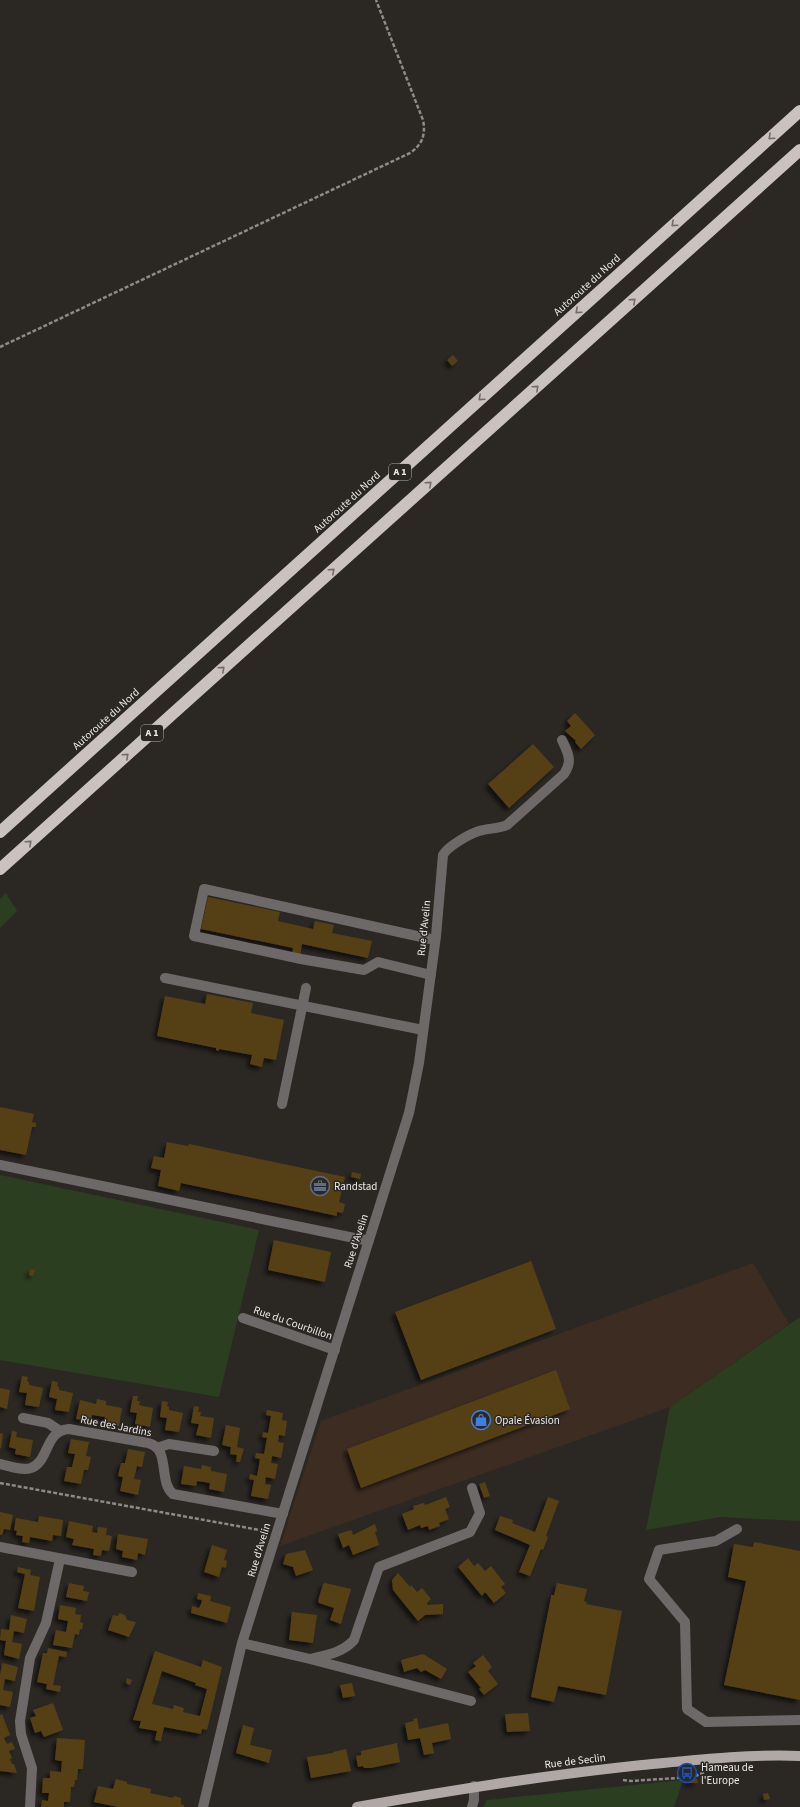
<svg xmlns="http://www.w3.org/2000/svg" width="800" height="1807" font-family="'Source Sans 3',sans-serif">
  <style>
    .commercial { fill: #3d2c22 }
    .green { fill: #2c3e20 }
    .building { fill: #554015; fill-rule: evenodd; filter: url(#shadow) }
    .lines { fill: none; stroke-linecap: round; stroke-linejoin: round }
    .path { stroke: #8d8a87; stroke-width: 2.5; stroke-dasharray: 4 2; stroke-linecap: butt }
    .minor { stroke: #6c6968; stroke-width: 10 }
    .major { stroke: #afa8a7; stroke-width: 10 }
    .highway { stroke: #cac2c0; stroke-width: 12 }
    .oneway { stroke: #736d6a }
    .labels { text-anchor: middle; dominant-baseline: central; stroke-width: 3; stroke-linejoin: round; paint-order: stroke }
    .shield { fill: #2b2824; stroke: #b0aeaa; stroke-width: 1 }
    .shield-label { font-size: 10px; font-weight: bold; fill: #e9e7e4 }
    .street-label { font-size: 11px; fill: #e9e7e4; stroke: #2b2824 }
    .poi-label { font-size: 11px; fill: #e9e7e4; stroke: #2b2824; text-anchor: start }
  </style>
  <defs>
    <filter id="shadow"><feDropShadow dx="-3.5" dy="3.5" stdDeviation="2" flood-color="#0009"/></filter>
  </defs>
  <rect width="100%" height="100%" fill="#2b2824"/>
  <!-- commercial -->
  <path class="commercial" d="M753,1263L789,1324L670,1407L280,1546L321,1421Z"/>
  <!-- green -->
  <path class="green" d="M6,893L17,911L0,928V899Z
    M0,1175L259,1230L219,1397L0,1360Z
    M800,1317V1521L720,1517L646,1530L670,1407Z
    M683,1780L674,1807H483L487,1800Z"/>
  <!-- building -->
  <path class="building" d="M453,355L458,361L452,366L447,360Z
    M575,713L595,735L581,749L575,742L576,741L565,731L571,726L567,721Z
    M533,744L554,767L509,808L488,784Z
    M208,897L280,912L278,921L313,929L315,921L334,925L332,933L372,941L368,958L302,944L300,956L292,954L293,948L201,929Z
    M207,994L253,1003L251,1013L284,1020L276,1060L264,1058L262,1067L250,1064L252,1055L219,1049V1051L216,1050V1048L157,1036L165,996L205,1004Z
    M0,1107L34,1114L32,1122L36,1123V1127H32L26,1155L0,1150Z
    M167,1142L188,1146L189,1144L345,1177L339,1202L345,1204L343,1213L337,1212V1216L181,1183L179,1191L158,1186L161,1170L151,1168L154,1156L164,1158Z
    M352,1172L361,1174L360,1179L351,1177Z
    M274,1240L331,1252L325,1282L268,1270Z
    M531,1261L556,1329L421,1380L395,1312Z
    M30,1269L35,1270L33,1276L29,1275Z
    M556,1370L570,1409L361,1488L347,1449Z
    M22,1376L28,1377L27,1381L29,1382V1385L43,1388L39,1407L25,1405L27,1393L19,1392Z
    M52,1381L58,1382L57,1386L59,1387V1390L73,1393L69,1412L55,1410L57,1399L49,1397Z
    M0,1388L10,1390L7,1409L0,1407Z
    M133,1396H138L137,1401H140L139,1405L153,1408L150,1427L135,1424L137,1413L130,1412Z
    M97,1399L106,1401V1405L122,1408L119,1426L104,1424L105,1417L92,1415L91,1421L76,1419L80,1400L96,1404Z
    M162,1401L168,1402L167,1406L169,1407V1410L183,1413L179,1432L165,1430L167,1418L160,1417Z
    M194,1406L199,1407L198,1412H201L200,1416L214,1418L211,1438L196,1435L199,1424L191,1423Z
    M267,1410L283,1413L282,1420L287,1421L285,1436L279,1435L278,1442L284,1443L281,1458L272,1456L271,1463L278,1464L275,1479L266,1477L265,1484L271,1485L268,1499L251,1496L254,1480L249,1479L250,1474L257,1476L260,1459L255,1458L256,1453L264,1454L267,1438L262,1437L263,1432L268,1433L271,1416L266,1415Z
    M226,1425L240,1428L237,1447L244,1449L240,1462H236L237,1455L230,1454L231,1447L222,1445Z
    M12,1431L17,1432L16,1437L33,1440L30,1457L15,1454L16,1449L9,1447Z
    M0,1433L3,1434L1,1449L0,1448Z
    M71,1439L89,1442L86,1456L91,1457L88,1470H84L81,1484L64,1481L67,1467H72L75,1454L68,1453Z
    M128,1449L145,1452L142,1467L137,1466L134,1479L141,1480L138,1495L120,1491L123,1477L118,1476L121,1463H125Z
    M202,1465L211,1467V1471L227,1474L224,1492L209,1489L210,1483L204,1482L197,1481L196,1486L181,1484L184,1466L201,1469Z
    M485,1482L490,1496L484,1498L479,1484Z
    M446,1497L450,1507L445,1509L449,1519L439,1523L440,1526L429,1530L428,1526L421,1528L420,1525L408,1530L402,1514L414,1509L413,1506L424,1503L425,1505Z
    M548,1497L559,1501L546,1536L548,1537L543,1550L541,1549L530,1576L519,1572L530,1545L495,1530L500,1516L513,1520L512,1523L535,1532Z
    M0,1512L13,1515L10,1530L4,1529L2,1535H0Z
    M39,1516L63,1520L61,1536L53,1535L52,1541L30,1537L29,1543L22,1542L23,1536L16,1535L17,1531L14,1530L16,1518L38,1522Z
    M69,1521L93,1526L92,1532L97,1533L98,1527L107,1528L106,1535L112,1536L109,1551L102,1550L101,1556L93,1555L94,1549L72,1545L74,1539L66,1537Z
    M375,1524L377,1531L375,1532L379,1545L353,1555L349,1545L343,1548L338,1534L351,1530L353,1535Z
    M118,1534L148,1539L145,1555L138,1553L137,1560L122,1557L123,1551L116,1549Z
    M754,1542L800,1551V1700L724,1685L746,1581L728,1577L734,1544L753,1547Z
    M212,1545L227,1550L224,1560L227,1561L226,1568L222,1567L219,1577L204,1572Z
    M305,1550L313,1570L296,1576L293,1567L283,1564L286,1554Z
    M468,1558L474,1566L478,1563L485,1571L491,1566L505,1584L501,1587L506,1593L494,1603L485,1592L482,1596L458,1567Z
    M18,1567L31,1570L30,1575L40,1577L34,1611L18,1608L25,1574L17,1572Z
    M398,1573L410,1587L411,1585L417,1592L422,1588L431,1599L427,1603L428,1605L443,1604V1614L425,1615L418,1621L393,1590L392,1580Z
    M69,1583L84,1586L83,1591L89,1592L87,1601L66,1597Z
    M325,1583L351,1589L341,1624L330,1620L334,1608L319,1603L318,1601L323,1584Z
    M557,1583L587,1589L584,1601L587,1602L586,1604L622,1611L606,1695L558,1686L554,1702L531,1697L551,1597V1595H554Z
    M198,1593L211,1596L210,1601L231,1607L227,1623L191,1613L192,1606L199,1608L201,1604L202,1600L197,1599Z
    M60,1605L76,1608L75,1614L81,1615L80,1622L83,1623L82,1630L80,1629L79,1635L75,1634L72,1648L53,1645L56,1630L66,1632L68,1621L58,1619Z
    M292,1612L317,1615L313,1643L289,1640Z
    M119,1613L125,1615L127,1620L136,1622L129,1637L108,1630L113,1615L118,1616Z
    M11,1615L27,1619L24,1633L14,1631L12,1642L22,1644L19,1659L4,1655L6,1641L0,1640L1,1629L9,1630Z
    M48,1648L67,1652L66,1657L59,1656L56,1670L53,1685L61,1686L60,1692L46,1689L47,1684L37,1682L43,1653H47Z
    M155,1651L201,1667L203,1660L222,1667L207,1730L202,1729L201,1734L164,1727L161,1741L155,1740L157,1731L139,1728L141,1721L133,1720ZM162,1671L196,1683L195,1685L207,1689L200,1716L183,1712L184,1708L174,1705L173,1709L152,1704Z
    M423,1654L447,1669L441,1679L425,1670L421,1672L417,1668L404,1672L401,1660Z
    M483,1655L492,1667L488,1671L498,1684L484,1695L479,1689L481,1688L468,1672L476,1666L473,1663Z
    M2,1663L18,1667L15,1681L5,1679L3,1690L13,1692L10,1707L0,1705V1675Z
    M127,1678L132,1680L130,1685L126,1683Z
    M352,1683L355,1696L343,1698L340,1685Z
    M53,1703L63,1730L44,1737L41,1731L35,1733L30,1718L36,1716L33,1710Z
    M528,1713L530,1731L507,1732L505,1714Z
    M2,1714L10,1735L4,1738L7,1744L12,1742L15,1749L9,1751L12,1758L10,1759L12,1764H14L17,1773L0,1771V1715Z
    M417,1718L419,1729L448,1723L451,1739L432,1743L434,1753L424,1755L420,1738L408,1740L405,1723L414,1721L413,1719Z
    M243,1725L254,1728L250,1745L272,1750L269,1763L236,1753Z
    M57,1738L85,1740L83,1769H78L77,1780H75L74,1787H71L70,1802H64V1807H41L42,1800L48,1801L49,1793H42L43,1778H50V1771L61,1772L62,1761L55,1760Z
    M397,1743L400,1762L371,1768H364L363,1766L358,1767L356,1756L361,1755V1751Z
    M346,1749L351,1771L311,1778L307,1757L333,1753V1752Z
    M116,1779L127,1782V1784L151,1789L150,1793L173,1798L174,1796L181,1798V1804L184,1805V1807H118L94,1802L98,1786L113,1789Z
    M687,1779H697L698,1783H687Z
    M768,1793L770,1799L764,1800L763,1794Z"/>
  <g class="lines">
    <!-- path -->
    <path class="path" d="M0,347L410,153C422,145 426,135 423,120L376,0
      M0,1483L265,1531
      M623,1780L631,1781L693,1777L705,1772"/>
    <!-- minor -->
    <path class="minor" d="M431,975L378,962L364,970L301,959L194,936L204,889L435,940
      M165,978L423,1030
      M282,1104L306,988
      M0,1165L369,1241
      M243,1318L335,1350
      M23,1418L48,1423L60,1431
      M157,1448L169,1444L214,1451
      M0,1464C9,1466 22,1471 31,1468C49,1462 45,1430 69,1429L148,1443C171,1448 158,1482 173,1494L283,1514
      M737,1529L716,1541L659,1550L649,1579L685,1622L687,1709L706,1722L800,1720
      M0,1547L132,1572
      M242,1643L310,1659L471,1701
      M310,1659C327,1655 342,1653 354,1640L379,1567L470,1532L480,1513L472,1488
      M30,1807L32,1768L21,1734L20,1721L30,1658L46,1623L60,1559
      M203,1807L242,1643L409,1113L419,1063L436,936L443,855C447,847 469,834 479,831C489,828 498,829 507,825L564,774C573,761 568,753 562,740
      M472,1807L474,1800V1786"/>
    <!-- major -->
    <path class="major" d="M357,1807C452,1790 546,1775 642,1765C695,1760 747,1754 800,1756"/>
    <!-- highway -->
    <path class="highway" d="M0,832L800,111
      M0,869L800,150"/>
  </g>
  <!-- one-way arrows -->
  <defs><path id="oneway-chevron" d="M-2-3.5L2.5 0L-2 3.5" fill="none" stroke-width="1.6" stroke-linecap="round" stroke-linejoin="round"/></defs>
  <g class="oneway">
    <use href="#oneway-chevron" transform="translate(771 137) rotate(138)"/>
    <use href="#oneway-chevron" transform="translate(674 224) rotate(138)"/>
    <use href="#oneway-chevron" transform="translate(633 301) rotate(-42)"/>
    <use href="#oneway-chevron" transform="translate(578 311) rotate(138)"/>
    <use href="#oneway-chevron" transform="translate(536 388) rotate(-42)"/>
    <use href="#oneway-chevron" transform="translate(481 398) rotate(138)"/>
    <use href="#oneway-chevron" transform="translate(429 484) rotate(-42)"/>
    <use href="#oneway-chevron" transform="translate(332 571) rotate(-42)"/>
    <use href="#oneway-chevron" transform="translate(222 669) rotate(-42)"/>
    <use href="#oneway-chevron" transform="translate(126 756) rotate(-42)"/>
    <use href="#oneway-chevron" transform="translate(29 843) rotate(-42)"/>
  </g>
  <!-- icons -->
  <defs>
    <symbol id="office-ring" viewBox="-11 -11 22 22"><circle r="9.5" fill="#2b2824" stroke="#5c6f8a" stroke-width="1.5"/><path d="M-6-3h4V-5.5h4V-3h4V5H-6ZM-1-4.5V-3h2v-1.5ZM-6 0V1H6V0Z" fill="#5c6f8a"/></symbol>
    <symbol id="shop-ring" viewBox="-11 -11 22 22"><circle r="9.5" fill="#2b2824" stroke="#3f7fe0" stroke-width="1.5"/><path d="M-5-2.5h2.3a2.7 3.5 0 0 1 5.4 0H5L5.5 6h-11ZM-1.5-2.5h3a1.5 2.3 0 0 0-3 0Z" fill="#3f7fe0"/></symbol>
    <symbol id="bus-ring" viewBox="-11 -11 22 22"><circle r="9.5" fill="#2b2824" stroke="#1a4fb4" stroke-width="1.5"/><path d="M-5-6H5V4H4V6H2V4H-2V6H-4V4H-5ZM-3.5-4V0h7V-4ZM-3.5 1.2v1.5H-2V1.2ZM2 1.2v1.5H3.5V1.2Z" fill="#1a4fb4"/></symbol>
  </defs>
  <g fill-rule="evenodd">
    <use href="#office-ring" x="309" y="1175" width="22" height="22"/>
    <use href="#shop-ring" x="470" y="1409" width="22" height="22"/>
    <use href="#bus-ring" x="676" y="1762" width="22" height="22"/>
  </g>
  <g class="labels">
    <!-- shield labels -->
    <g class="shield">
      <rect x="389" y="464" width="22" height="16" rx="3"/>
      <rect x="141" y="725" width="22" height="16" rx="3"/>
    </g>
    <g class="shield-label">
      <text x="400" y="472">A 1</text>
      <text x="152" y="733">A 1</text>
    </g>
    <!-- street labels -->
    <g class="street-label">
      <text transform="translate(587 285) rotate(-42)">Autoroute du Nord</text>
      <text transform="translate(347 502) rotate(-42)">Autoroute du Nord</text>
      <text transform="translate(106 719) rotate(-42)">Autoroute du Nord</text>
      <text transform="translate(424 928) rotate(-84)">Rue d'Avelin</text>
      <text transform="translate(356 1241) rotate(-72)">Rue d'Avelin</text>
      <text transform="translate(293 1323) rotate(19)">Rue du Courbillon</text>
      <text transform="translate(116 1426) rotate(11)">Rue des Jardins</text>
      <text transform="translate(259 1550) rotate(-73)">Rue d'Avelin</text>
      <text transform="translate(575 1761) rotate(-7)">Rue de Seclin</text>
    </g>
    <!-- poi labels -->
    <g class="poi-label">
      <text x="334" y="1186">Randstad</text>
      <text x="495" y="1420">Opale Évasion</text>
      <text x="701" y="1767">Hameau de<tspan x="701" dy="13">l'Europe</tspan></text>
    </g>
  </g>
</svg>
